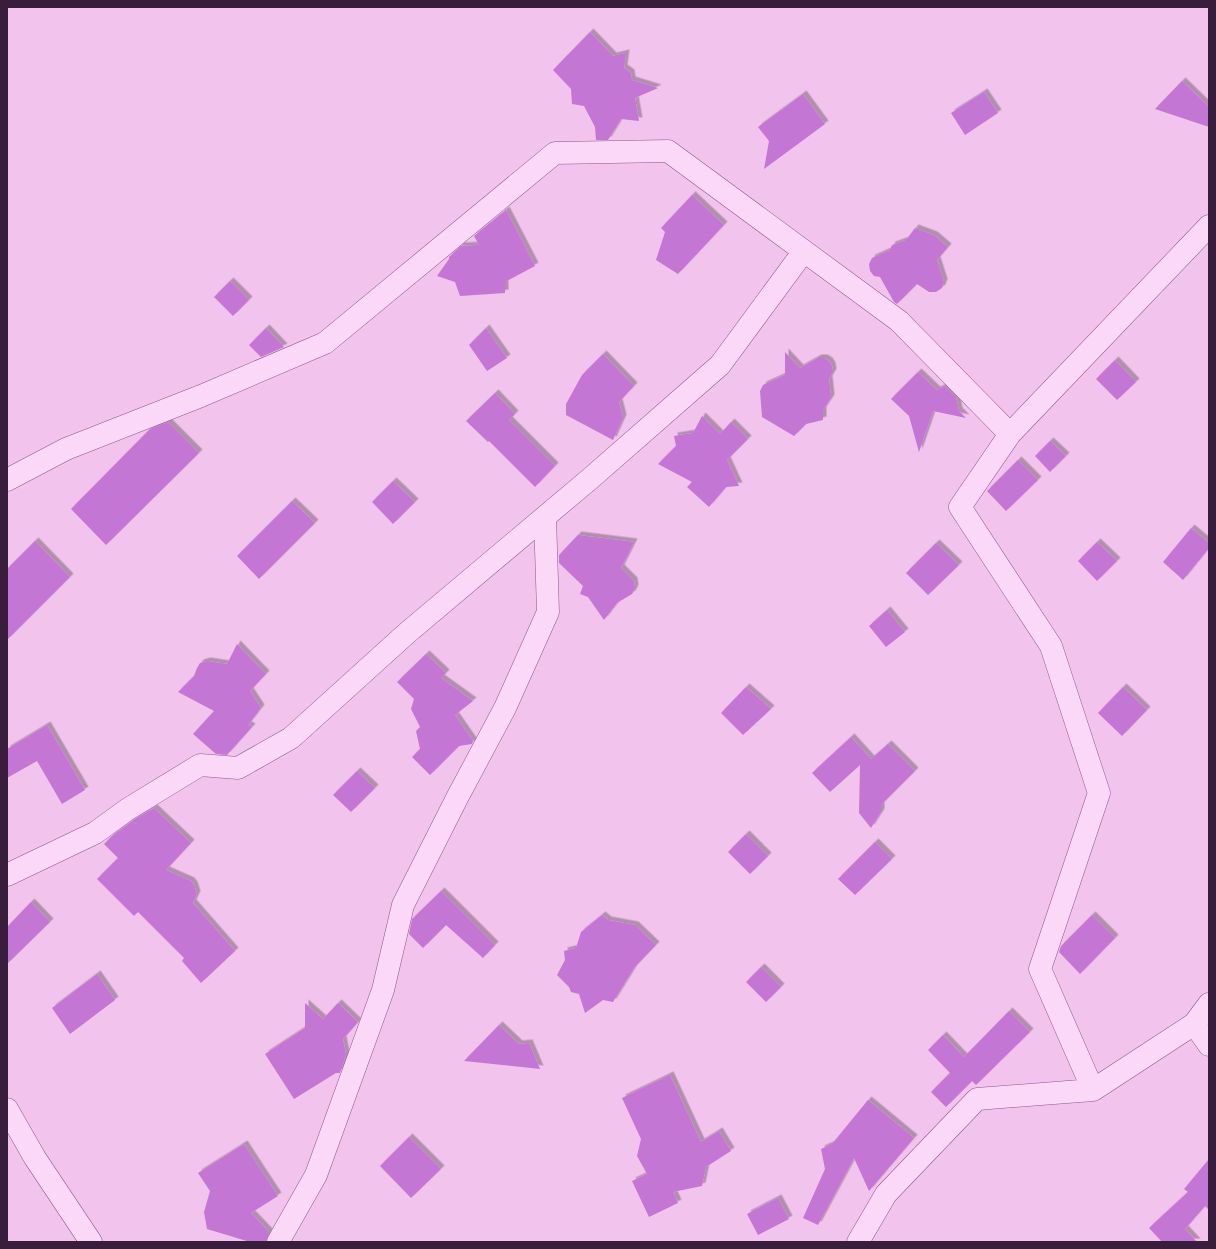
<svg xmlns="http://www.w3.org/2000/svg" width="1216" height="1249" font-family="Bitter,serif">
  <style>
    .building { fill: #c376d3; filter: url(#shadow) }
    .lines { fill: none; stroke-linecap: round; stroke-linejoin: round }
    .minor-casing { stroke: #8b588e; stroke-width: 23 }
    .minor { stroke: #fbd8f7; stroke-width: 22 }
  </style>
  <defs>
    <filter id="shadow"><feDropShadow dx="3.5" dy="-3.5" stdDeviation="0" flood-color="#0004"/></filter>
  </defs>
  <rect width="100%" height="100%" fill="#f2c3ec"/>
  <!-- building -->
  <path class="building" d="M590,32L613,56L626,53L624,68L631,73L632,80L658,88L635,98L639,121L621,119L608,140H596L595,127L584,106L572,104L571,89L553,70Z
    M1182,81L1209,107V127L1155,109Z
    M984,92L998,113L965,135L951,113Z
    M803,94L825,124L764,169L769,141L758,127Z
    M692,195L724,225L678,274L656,260L665,232L661,228Z
    M506,210L535,266L505,282V293L460,296L455,282L437,276L449,259V257L461,246L479,245L474,236Z
    M915,228L934,235L948,247L937,260L944,282L942,288L936,292H929L917,284L897,304L894,302L880,277L874,276L870,271L869,264L872,258L890,250L892,245L906,240Z
    M230,281L249,300L233,316L214,297Z
    M266,328L284,347L261,357L249,345Z
    M486,328L507,358L487,371L469,345Z
    M785,352L800,368L818,358H824L829,361L832,366L833,372L829,379L831,398L823,410V420L806,424L794,436L762,417L760,391L763,385L785,375Z
    M603,354L634,386L619,402L623,418L613,440L566,415V404L582,375Z
    M1115,360L1136,382L1117,400L1096,379Z
    M918,372L937,390L945,386L956,397L959,411L966,418L933,411L919,452L909,416L891,399Z
    M495,393L515,414L509,420L555,466L535,487L489,441L488,442L466,421Z
    M702,416L720,434L731,422L748,439L727,460L739,486L726,487L709,507L687,487L692,482L658,464L676,446L674,436L693,433Z
    M168,422L199,453L106,545L71,509L150,429Z
    M1050,441L1066,456L1050,472L1035,456Z
    M1018,460L1038,480L1006,511L987,491Z
    M393,481L415,502L393,524L372,502Z
    M292,501L315,523L259,579L237,556Z
    M1191,528L1209,543V548L1183,580L1163,562Z
    M578,535L634,542L621,568L634,581L635,588L632,594L617,603L604,620L588,597L580,594L583,586L559,563V555Z
    M35,541L70,577L7,640V569Z
    M1097,542L1117,561L1097,581L1078,561Z
    M936,543L959,565L928,595L906,573Z
    M887,610L905,632L886,647L869,626Z
    M237,644L266,674L250,691L261,708L248,725L252,727L227,755L216,754L193,734L214,711L178,692L194,676L197,668L200,663L207,661L227,664Z
    M426,654L446,673L441,678L473,701L455,715L473,741L472,744L459,746L430,775L412,757L420,749L416,731L420,727L411,709L414,699L397,682Z
    M746,687L771,709L743,735L721,713Z
    M1123,687L1147,710L1122,736L1098,713Z
    M47,725L85,790L62,804L37,761L7,778V749Z
    M851,737L871,759L888,744L915,771L881,805V812L871,828L859,813L860,765L830,792L812,773Z
    M357,771L375,788L351,812L333,795Z
    M154,808L191,843L166,870L191,881L194,885L197,894L193,903L235,951L201,983L182,961L184,958L138,912L134,916L97,879L118,858L104,844L112,836L135,819Z
    M746,834L768,856L750,874L728,852Z
    M875,842L892,859L855,895L838,879Z
    M441,891L495,945L483,958L446,925L423,948L409,934L412,919Z
    M31,902L50,922L7,964V927Z
    M602,915L608,920L635,925L656,945L634,968L613,1002L603,1000L585,1013L579,994L571,992L569,987L557,975L565,960L564,951L576,948L581,932Z
    M1092,915L1115,938L1080,974L1059,952L1061,946Z
    M761,967L781,987L766,1002L746,982Z
    M97,974L115,1000L70,1034L52,1008Z
    M305,1003L323,1019L338,1003L358,1022L343,1039L346,1055L340,1073H336L294,1099L265,1054L305,1028Z
    M1009,1011L1030,1032L976,1085L972,1081L946,1107L931,1092L950,1073L928,1050L943,1035L964,1057Z
    M499,1025L519,1044L529,1043L540,1069L464,1061Z
    M670,1075L701,1142L719,1131L731,1151L706,1167L702,1186L673,1192L678,1203L649,1217L632,1181L647,1174L637,1156L641,1139L622,1098Z
    M868,1100L914,1138L869,1191L854,1158L818,1225L803,1218L825,1169L821,1149L832,1144Z
    M409,1137L441,1169L411,1198L380,1166Z
    M244,1144L278,1196L251,1213L269,1232L266,1242H250L207,1229L204,1212L210,1191L198,1173Z
    M1209,1159V1210L1205,1206L1185,1229L1197,1242H1162L1149,1228L1188,1192L1184,1189Z
    M778,1198L789,1219L758,1235L747,1214Z"/>
  <g class="lines">
    <defs>
      <path id="minor" d="M1010,434L960,507L1051,646L1099,793L1040,969L1093,1090
        M7,480L66,449L201,396L325,343L555,153L668,151L899,321L1010,434L1209,226
        M7,875L95,833L128,809L200,765L238,768L291,738L407,633L591,478L720,365L804,251
        M1194,1024L1209,1045
        M7,1109L35,1158L91,1242
        M278,1242L316,1175L383,990L403,905L457,798L505,708L548,612L545,517
        M858,1242L886,1194L977,1099L1093,1090L1194,1024L1209,1004"/>
    </defs>
    <!-- minor casing -->
    <use href="#minor" class="minor-casing"/>
    <!-- minor -->
    <use href="#minor" class="minor"/>
  </g>
  <!-- border -->
  <rect width="1216" height="1249" fill="none" stroke="#391d3d" stroke-width="16"/>
</svg>
